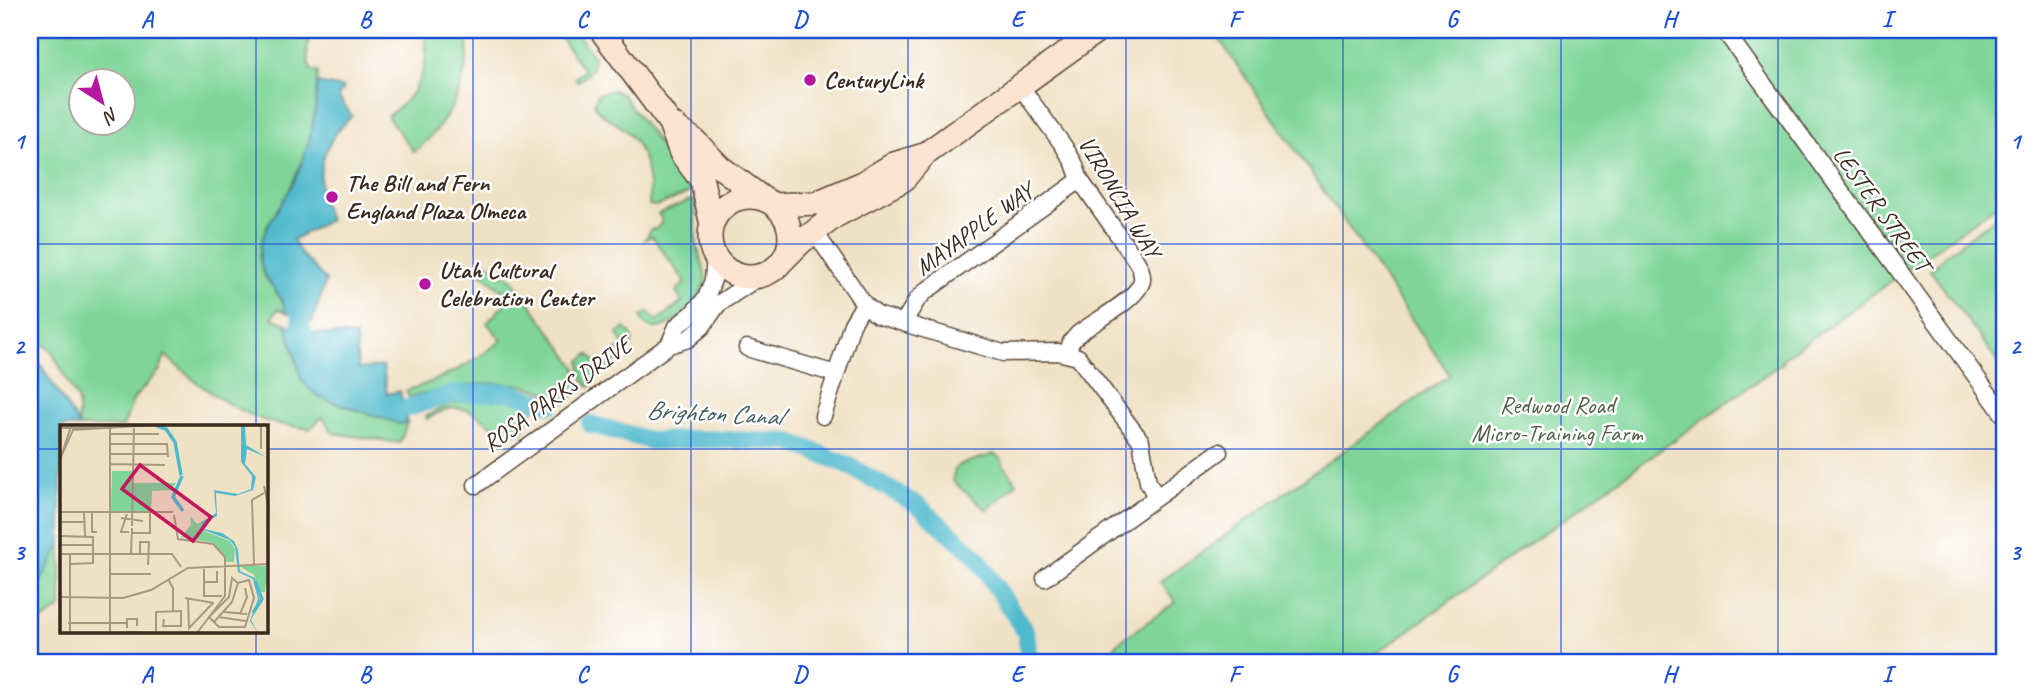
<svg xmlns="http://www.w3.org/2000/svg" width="2034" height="693" font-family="Caveat,sans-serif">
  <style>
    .green { fill: #7fd599; stroke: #5d805c; stroke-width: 2; fill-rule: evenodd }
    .water { fill: #50bacd; stroke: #467276; stroke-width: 2 }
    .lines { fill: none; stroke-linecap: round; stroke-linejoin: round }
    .canal { stroke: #50bacd; stroke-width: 18 }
    .street-casing { stroke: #564537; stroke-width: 19 }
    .secondary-casing { stroke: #564537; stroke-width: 26 }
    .street { stroke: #fff; stroke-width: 16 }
    .secondary { stroke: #fde4d1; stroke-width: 23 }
    .grid { fill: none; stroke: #1d4ed8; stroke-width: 2; stroke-opacity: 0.55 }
    .poi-dot { fill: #b5179e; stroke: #fff; stroke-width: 2.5 }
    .labels { text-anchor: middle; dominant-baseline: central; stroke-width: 5; stroke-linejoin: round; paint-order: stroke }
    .poi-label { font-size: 24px; font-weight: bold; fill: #3b2a1e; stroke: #fff; text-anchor: start }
    .street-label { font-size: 24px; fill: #3b2a1e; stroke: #fff }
    .park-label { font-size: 24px; fill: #4f5d43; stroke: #fff }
    .water-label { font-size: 26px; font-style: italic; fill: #425c5b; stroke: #fff }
    .inset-river { fill: none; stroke: #50bacd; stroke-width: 3.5 }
    .inset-road { fill: none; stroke: #a89882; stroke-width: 2 }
    .view { fill: #c2185b; fill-opacity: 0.15; stroke: #c2185b; stroke-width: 3.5 }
    .inset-edge { fill: none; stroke: #3b2a1e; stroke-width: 3.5 }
    .neatline { fill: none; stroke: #1d4ed8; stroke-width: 2.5 }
    .grid-label { font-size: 23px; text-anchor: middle; font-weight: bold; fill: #1d4ed8 }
  </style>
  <rect width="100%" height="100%" fill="#fff"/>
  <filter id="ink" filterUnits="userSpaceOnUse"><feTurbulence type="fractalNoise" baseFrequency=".0143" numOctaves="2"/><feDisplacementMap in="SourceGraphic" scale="14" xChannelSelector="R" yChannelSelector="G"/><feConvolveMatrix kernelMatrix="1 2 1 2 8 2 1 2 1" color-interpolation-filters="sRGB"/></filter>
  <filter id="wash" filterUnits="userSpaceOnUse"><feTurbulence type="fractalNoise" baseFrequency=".00686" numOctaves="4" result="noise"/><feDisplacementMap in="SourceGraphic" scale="28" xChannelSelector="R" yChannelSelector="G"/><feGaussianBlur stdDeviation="1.57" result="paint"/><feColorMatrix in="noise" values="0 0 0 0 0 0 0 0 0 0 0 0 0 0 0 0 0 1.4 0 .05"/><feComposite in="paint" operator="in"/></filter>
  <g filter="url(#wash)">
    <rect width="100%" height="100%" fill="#f0e1c4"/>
    <!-- green -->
    <path class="green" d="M30,30H312C306,45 306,55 311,70L318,72L315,122L306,152L285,200L267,226L259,257L264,275L284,303L285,312L278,309L272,318L286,324L302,381L400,424L407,423L400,443L333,433L323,417L309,429C295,426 279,425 266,421C226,407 195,383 165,355L160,370L134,398L123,427H78V401L52,352L30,332ZM80,80H122V122H80Z
      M424,30H468C470,79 453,120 414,152L387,116C417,97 432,66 424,30Z
      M555,30H574L594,57C593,69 588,76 578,81L575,78L584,70Z
      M1213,30H2004V200L1781,360L1783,362L1744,390L1363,663H1101L1119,642L1176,602L1160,582L1450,375Z
      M613,90L622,94L692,190L689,193L657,206L649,205C651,174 645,145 619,125C609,118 599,115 594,104L598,94Z
      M691,200L695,201C696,216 694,231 697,245C699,258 707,269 705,282C702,302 652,351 641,316L648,312L657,321L682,302L676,291L686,283L652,236L645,240L651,229H656L660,225L662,219L658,214Z
      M2004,211V370L1930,270L1944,256Z
      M486,262L513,280L576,367L578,384L582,389L564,403C520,370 458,386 409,397L406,391C443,379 472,364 502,340L487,323L511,297L480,272Z
      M625,328C648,345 612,363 601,373C596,377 593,382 590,387C581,382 581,370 580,361L589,354L598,364L624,345L618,334Z
      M482,399L523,400L534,408L523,432C491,442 484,402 447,409C441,411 433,416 427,419L426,417L448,404Z
      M994,454L1001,458L1003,465L1017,483L987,510L952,481L955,469L959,465Z
      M61,512V608L30,629V570Z"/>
    <!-- water -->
    <path class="water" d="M317,83L344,88L338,96L352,116C320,143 312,182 329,220L293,240L301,254L326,280L312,322L285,312C283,292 262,281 260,260C256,231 286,202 296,177C311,143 315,119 317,83Z
      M286,324L315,333L356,336L358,369L383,366L387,394L400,391L407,423L400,424L318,397L302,381Z
      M30,348L80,427H61V545L30,600Z"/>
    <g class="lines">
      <!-- canal -->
      <path class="canal" d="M298,294L302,330L312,351
        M380,406L404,409L453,394L508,392L551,405
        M590,424L652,441L701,439L791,442L848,465L919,506L976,556L1026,633L1030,663"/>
    </g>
  </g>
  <g filter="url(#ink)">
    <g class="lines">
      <defs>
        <path id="street" d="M1724,30L2004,415
          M1020,86L1063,145L1074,163L1080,180L1135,259C1139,265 1143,272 1142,280C1139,299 1093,322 1078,334L1071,342L1068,352
          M814,231L864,304L877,315L1003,353L1058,352L1078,357L1141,441L1148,482L1156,497
          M903,323L917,300L926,291L1080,180
          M669,345L677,326L692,314L706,298L713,280L715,257
          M747,348L836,374
          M823,416L852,324L864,304
          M476,485L669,345L688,339L702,327L718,304L762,275
          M1045,578L1219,452"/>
        <path id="secondary" d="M601,30L670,123L681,153L702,181L712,225
          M670,123L694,140L720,167L765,200
          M710 237a40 40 0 1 1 80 0a40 40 0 1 1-80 0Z
          M774,205L816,203L863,183L894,164L924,155
          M780,263L801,242L835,216L903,180L924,155L1098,30"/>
      </defs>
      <!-- street casing -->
      <use href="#street" class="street-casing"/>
      <!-- secondary casing -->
      <use href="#secondary" class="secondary-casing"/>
      <!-- street -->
      <use href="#street" class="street"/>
      <!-- secondary -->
      <use href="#secondary" class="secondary"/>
    </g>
  </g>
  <!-- grid -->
  <path class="grid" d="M256,30V427M473,30V663M691,30V663M908,30V663M1126,30V663M1343,30V663M1561,30V663M1778,30V663M30,244H2004M30,449H61M266,449H2004M256,632V663"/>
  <!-- markers -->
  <g class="poi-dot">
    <circle cx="810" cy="80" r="7"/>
    <circle cx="332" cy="197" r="7"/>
    <circle cx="425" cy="284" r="7"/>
  </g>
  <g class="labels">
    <!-- poi labels -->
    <g class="poi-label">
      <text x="824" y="80">CenturyLink</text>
      <text x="346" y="183">The Bill and Fern<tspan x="346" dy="28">England Plaza Olmeca</tspan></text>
      <text x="439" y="270">Utah Cultural<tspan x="439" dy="28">Celebration Center</tspan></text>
    </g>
    <!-- street labels -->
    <g class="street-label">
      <text transform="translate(1120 197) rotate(59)">VIRONCIA WAY</text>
      <text transform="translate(1882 209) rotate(54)">LESTER STREET</text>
      <text transform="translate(974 229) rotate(-36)">MAYAPPLE WAY</text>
      <text transform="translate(557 394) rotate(-36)">ROSA PARKS DRIVE</text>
    </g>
    <!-- park labels -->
    <g class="park-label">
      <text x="1557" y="405">Redwood Road<tspan x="1557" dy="28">Micro-Training Farm</tspan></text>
    </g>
    <!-- water labels -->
    <g class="water-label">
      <text transform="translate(714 413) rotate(3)">Brighton Canal</text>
    </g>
  </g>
  <!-- overview -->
  <g transform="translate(60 425)">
    <rect width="208" height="208" fill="#f0e1c4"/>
    <path d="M52,46H72L73,58H116L111,65L92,66L91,86H51ZM130,91L137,99L149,93L141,105L170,116L175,124L174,137H167L154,118L121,112L131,100ZM179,141H208L205,167H201L194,150Z" fill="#7fd599"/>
    <path d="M181,0H185L186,20L206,32L187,24L185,39L196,52L193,65L175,71L156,68L157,91L144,99V104L162,108L174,116L178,125L180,146L195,153L200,178L191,195L198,208L190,196L198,174L193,154L178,147L175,122L170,115L141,104L142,97L156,88L154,65L178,69L191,64L192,51L181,37Z" fill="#50bacd"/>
    <path class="inset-river" d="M95,0L106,4L115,17L121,50M122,51L113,72L123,86M193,188L202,174L195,156"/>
    <path class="inset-road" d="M50,0V208M0,3H50M50,9H99M50,19H107L108,32M201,24V0M50,29H108M0,34L13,5L94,0M0,35L10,4M50,39L105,40M204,61L209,85M0,87H50M24,87L25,111M32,87V107H37M50,87H113M67,89L61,107H69M114,90L118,114L153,119L165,132V171L137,208M61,93L83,96M0,97H24M72,101L74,0M71,108H90V87M0,111L33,112V138L10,139M0,120H33M0,129H112L121,142M71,129L72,103M80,129V117H89L88,140M194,139L192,75L204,68M144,144V171H162M50,149H91M172,153L178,158L189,155L194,173L185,202H159L149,192L169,172ZM108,154L113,163V186M144,157H157V146M0,172L63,173L91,165L128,143L209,139M125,173L154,178M128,173L129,203L153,178M164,187L187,189M180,189L187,172L185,163M158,192L186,196M154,197L172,177L178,158M8,198H67M67,203V194H77V201M67,207L89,208M10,208V129M96,208V187L121,186V201H103L104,194"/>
    <path class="view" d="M80,40L151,92L133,116L62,64Z"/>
    <rect width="208" height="208" class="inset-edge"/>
  </g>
  <!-- margin -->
  <rect width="2034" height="693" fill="none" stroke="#fff" stroke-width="77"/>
  <!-- north arrow -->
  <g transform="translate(102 102) rotate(144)"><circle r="33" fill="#ffffff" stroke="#b1aaa5" stroke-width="2"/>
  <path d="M0-5L12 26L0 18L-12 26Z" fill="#b5179e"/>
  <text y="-10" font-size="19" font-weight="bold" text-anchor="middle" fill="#3b2a1e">N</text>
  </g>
  <rect x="38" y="38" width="1958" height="616" class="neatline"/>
  <g class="grid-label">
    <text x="147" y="27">A</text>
    <text x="365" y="27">B</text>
    <text x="582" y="27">C</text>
    <text x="800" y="27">D</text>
    <text x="1017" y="27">E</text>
    <text x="1234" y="27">F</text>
    <text x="1452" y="27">G</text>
    <text x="1669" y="27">H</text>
    <text x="1887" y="27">I</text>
    <text x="19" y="149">1</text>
    <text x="2015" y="149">1</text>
    <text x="19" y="354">2</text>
    <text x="2015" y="354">2</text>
    <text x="19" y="560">3</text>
    <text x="2015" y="560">3</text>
    <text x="147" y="682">A</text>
    <text x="365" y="682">B</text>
    <text x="582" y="682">C</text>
    <text x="800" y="682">D</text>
    <text x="1017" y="682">E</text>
    <text x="1234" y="682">F</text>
    <text x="1452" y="682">G</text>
    <text x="1669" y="682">H</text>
    <text x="1887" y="682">I</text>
  </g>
</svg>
